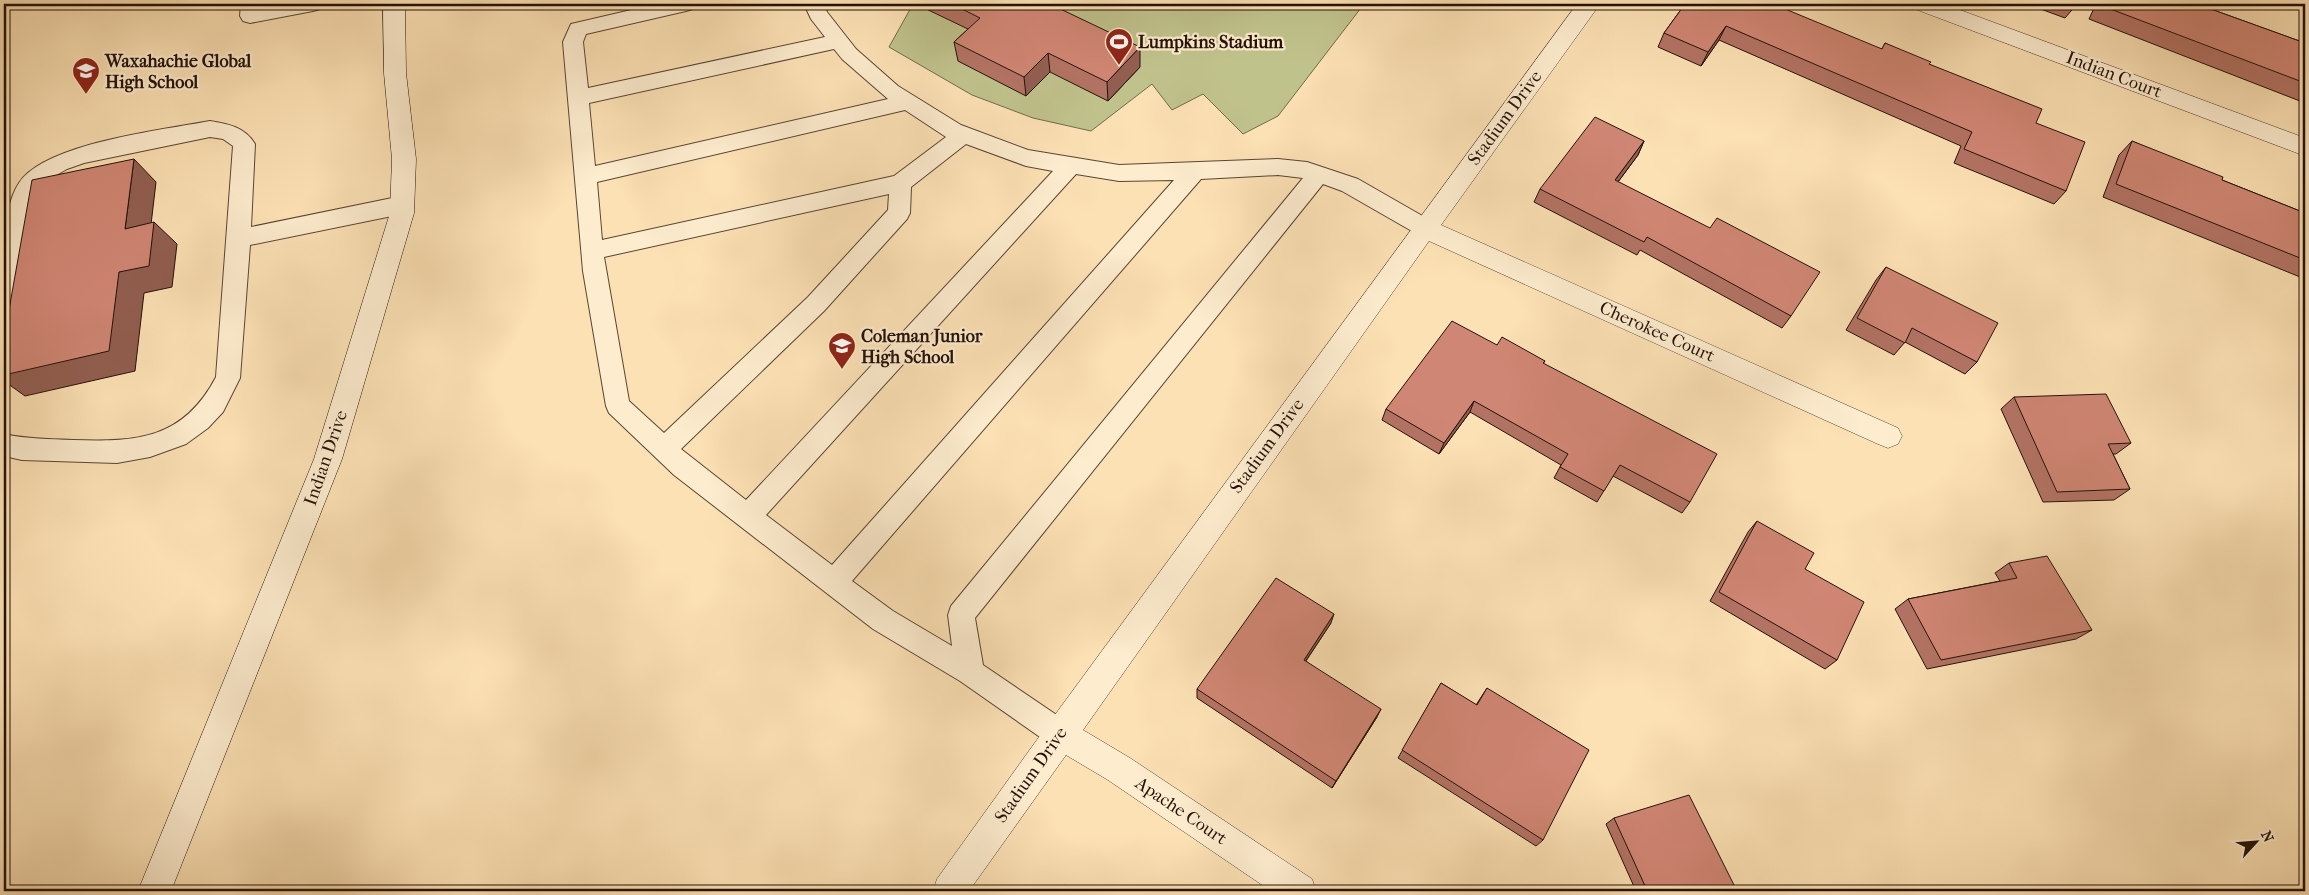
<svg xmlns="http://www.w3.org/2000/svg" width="2309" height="895" font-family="'IM FELL French Canon',serif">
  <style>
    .green { fill: #c0c28c; stroke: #726a4a }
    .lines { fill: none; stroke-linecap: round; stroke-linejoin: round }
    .lane-casing { stroke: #594533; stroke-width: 2 }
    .street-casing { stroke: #594533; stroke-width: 1 }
    .secondary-casing { stroke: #231108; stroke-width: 1 }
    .lane { fill: #fdecce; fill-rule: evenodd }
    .street { fill: #fdecce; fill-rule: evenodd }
    .secondary { fill: #fdecce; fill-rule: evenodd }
    .wall { fill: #b37364; stroke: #231108 }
    .shaded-wall { fill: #925e51; stroke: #231108 }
    .building { fill: #d08674; stroke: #231108 }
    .labels { text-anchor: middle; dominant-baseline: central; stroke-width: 4.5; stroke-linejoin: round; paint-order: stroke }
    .poi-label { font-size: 18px; font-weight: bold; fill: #231108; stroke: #fdecce; text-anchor: start }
    .street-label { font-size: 18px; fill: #231108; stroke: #fdecce }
  </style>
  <rect width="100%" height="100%" fill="#fce1b4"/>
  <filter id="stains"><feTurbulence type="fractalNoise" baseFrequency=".004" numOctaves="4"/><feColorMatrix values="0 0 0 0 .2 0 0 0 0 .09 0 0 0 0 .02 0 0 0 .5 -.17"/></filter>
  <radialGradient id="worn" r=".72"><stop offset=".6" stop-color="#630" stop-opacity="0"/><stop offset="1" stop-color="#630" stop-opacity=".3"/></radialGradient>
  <!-- green -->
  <path class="green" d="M913,4H1364L1278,116L1243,134L1203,94L1172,110L1152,84L1091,131L1033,118L972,95L889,47Z"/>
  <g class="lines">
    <defs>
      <path id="lane" d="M241,4H261V7L278,4H323L320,9L313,11L250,23L243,21L240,16Z
        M657,4H696L693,9L686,11L586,34L583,42L588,88L825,37L811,19L804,4H824L827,12L856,49L898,86L961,125L1028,150L1119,165L1278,159L1307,162L1358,179L1433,222L1436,228L1433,234L1425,237L1417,234L1342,191L1323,184L975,618L983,665L1070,724L1074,734L1070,744L1060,748L1050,744L960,681L873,629L674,475L609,413L606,406L583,271L563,42L571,24ZM834,49L842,59L888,99L595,166L589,103ZM905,110L946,137L894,176L602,240L597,182ZM966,144L1026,166L1053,171L746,500L681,449L824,311L907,219L910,213L911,187ZM1076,174L1119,181L1174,180L832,565L766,515ZM1278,175L1303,178L951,606L948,615L952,646L893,611L852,581L1201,179ZM889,194L888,210L808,297L664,433L629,401L604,257Z
        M210,121C228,124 245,127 255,144L251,227L402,196L410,199L413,205L410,211L402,214L250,245L240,378L223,412L208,428L186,444L150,457L117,463L22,460L4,456V434C27,439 49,439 73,440C136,442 183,440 216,377L233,146L223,139L210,137L84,163L67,169L46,181L36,193L33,199L16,307L12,314L4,316C2,282 0,211 19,183C45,143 163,130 210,121Z"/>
      <path id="street" d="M1577,4H1600L1441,225L1898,428L1902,436L1898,444L1888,448L1878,444L1429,241L1083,730L1130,758L1312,879L1316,891H1271L1108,780L1066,755L969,891H933L937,879L1049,723Z
        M1912,4H1944L2305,138V156L1915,9Z"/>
      <path id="secondary" d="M383,4H405L406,73L416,159L414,213L342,459L171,891H138L314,459L390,213L392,159L384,73Z"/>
    </defs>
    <!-- lane casing -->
    <use href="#lane" class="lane-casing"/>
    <!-- street casing -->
    <use href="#street" class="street-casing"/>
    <!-- secondary casing -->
    <use href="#secondary" class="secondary-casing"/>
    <!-- lane -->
    <use href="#lane" class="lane"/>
    <!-- street -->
    <use href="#street" class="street"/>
    <!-- secondary -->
    <use href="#secondary" class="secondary"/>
  </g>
  <!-- wall -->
  <path class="wall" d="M921,4H1050L1140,67L1108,101L1050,72L1026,96L958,61L954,42L968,29L922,7Z
    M1685,4L1882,49L1885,43L1929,64L2036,123L2066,191L2054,204L1954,163L1961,146L1719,40L1701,66L1658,47L1664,33Z
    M2027,4H2077L2065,18Z
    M2096,4H2205L2208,8L2305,43V103L2089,19Z
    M1644,141L1638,155L1618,182L1791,316L1782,328L1640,250L1637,255L1534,202L1540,189Z
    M2132,141L2222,180L2305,213V279L2103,197L2119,155Z
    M1886,267L1977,362L1965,374L1905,342L1894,355L1846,330L1876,280Z
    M1497,345L1545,361L1543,364L1690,502L1682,513L1613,476L1597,502L1554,478L1561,465L1470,412L1439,454L1382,420L1386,409Z
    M2014,397L2131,443L2116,454H2113L2130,489L2114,500L2043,502L2001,409Z
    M1757,521L1805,569L1837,660L1825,669L1710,601L1748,532Z
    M2009,563L2092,630L2076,639L1927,669L1895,609L1908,599L2000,581L1995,573Z
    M1331,623L1306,661L1377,717L1332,788L1197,698V689Z
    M1441,683L1476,705L1487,688L1543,840L1536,846L1398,758Z
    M1614,818L1737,891H1636L1606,824Z"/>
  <!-- shaded-wall -->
  <path class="shaded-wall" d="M1726,26L1719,40L1701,66L1708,52Z
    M1140,47V67L1108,101L1107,82Z
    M1048,53L1050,72L1026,96L1024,77Z
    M1644,141L1638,155L1609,194L1615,180Z
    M134,159L156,182L148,250L125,229Z
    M154,222L177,244L172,287L144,293L135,371L25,396L4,381V375L119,272Z
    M1474,401L1470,412L1439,454L1444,443Z
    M1334,614L1331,623L1301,668L1304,660Z
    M1381,709L1377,717L1332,788L1336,781Z"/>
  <!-- building -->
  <path class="building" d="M952,4H1050L1140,47L1107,82L1048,53L1024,77L954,42L980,18Z
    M1685,4H1773L1882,49L1885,43L1931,62L1929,64L2042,109L2036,123L2085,142L2066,191L1964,149L1972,132L1726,26L1708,52L1664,33Z
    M2101,4H2205L2209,5L2208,8L2305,43V83L2100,5Z
    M1595,117L1644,141L1615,180L1710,228L1717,218L1820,272L1791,316L1647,237L1644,242L1540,189Z
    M2132,141L2223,177L2222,180L2305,213V260L2116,184Z
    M134,159L125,229L154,222L149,266L119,272L109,351L4,375V338L32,180Z
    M1886,267L1998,323L1977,362L1912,328L1905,343L1857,318Z
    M1452,321L1497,345L1502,337L1545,361L1543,363L1717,454L1690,502L1620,465L1604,491L1560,467L1568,454L1474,401L1444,443L1386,409Z
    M2106,394L2131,443L2108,444L2130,489L2057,492L2014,397Z
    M1757,521L1814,553L1805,569L1864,602L1837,660L1719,592Z
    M2047,556L2092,630L1941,660L1908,599L2017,578L2009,563Z
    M1276,578L1334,614L1304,660L1381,709L1336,781L1197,689Z
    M1441,683L1477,705L1487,688L1589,750L1543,840L1402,750Z
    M1689,795L1737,891H1635L1646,888L1614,818Z
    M1064,885L1072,891H1060Z"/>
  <!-- icons -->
  <defs>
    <symbol id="stadium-pin" viewBox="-11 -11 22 30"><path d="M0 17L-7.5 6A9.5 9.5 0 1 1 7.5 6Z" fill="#8f2418" stroke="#fdecce"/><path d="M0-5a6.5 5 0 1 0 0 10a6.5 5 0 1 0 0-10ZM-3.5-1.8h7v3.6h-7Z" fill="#fff"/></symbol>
    <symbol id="school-pin" viewBox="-11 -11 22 30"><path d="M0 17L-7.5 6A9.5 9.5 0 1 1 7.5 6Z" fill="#8f2418" stroke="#fdecce"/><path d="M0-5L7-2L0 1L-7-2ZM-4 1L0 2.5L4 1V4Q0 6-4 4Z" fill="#fff"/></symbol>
  </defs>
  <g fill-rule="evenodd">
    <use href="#stadium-pin" x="1103" y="26" width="32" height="43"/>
    <use href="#school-pin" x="70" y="55" width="32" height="43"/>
    <use href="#school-pin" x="826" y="330" width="32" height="43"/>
  </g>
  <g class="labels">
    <!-- poi labels -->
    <g class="poi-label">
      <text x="1138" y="42">Lumpkins Stadium</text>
      <text x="105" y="61">Waxahachie Global<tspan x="105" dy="21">High School</tspan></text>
      <text x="861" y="336">Coleman Junior<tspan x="861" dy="21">High School</tspan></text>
    </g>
    <!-- street labels -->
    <g class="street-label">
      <text transform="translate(2114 75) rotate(21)">Indian Court</text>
      <text transform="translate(1505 118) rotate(-54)">Stadium Drive</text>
      <text transform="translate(1657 332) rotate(24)">Cherokee Court</text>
      <text transform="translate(1267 446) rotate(-54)">Stadium Drive</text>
      <text transform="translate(326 458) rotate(-71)">Indian Drive</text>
      <text transform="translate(1031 775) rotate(-55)">Stadium Drive</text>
      <text transform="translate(1181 811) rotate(34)">Apache Court</text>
    </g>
  </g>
  <!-- margin -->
  <rect width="2309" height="895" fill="none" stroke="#fce1b4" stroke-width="20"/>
  <rect x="5" y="5" width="2299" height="885" fill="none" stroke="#231108" stroke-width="2.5"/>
  <rect x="10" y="10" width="2289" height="875" fill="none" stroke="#231108"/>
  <!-- north arrow -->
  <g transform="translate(2256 842) rotate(64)" stroke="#fdecce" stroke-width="4" paint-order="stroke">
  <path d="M0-4L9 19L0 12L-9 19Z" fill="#231108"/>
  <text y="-8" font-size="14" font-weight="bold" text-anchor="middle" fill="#231108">N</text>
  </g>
  <rect width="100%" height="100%" filter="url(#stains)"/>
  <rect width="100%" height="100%" fill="url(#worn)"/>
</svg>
